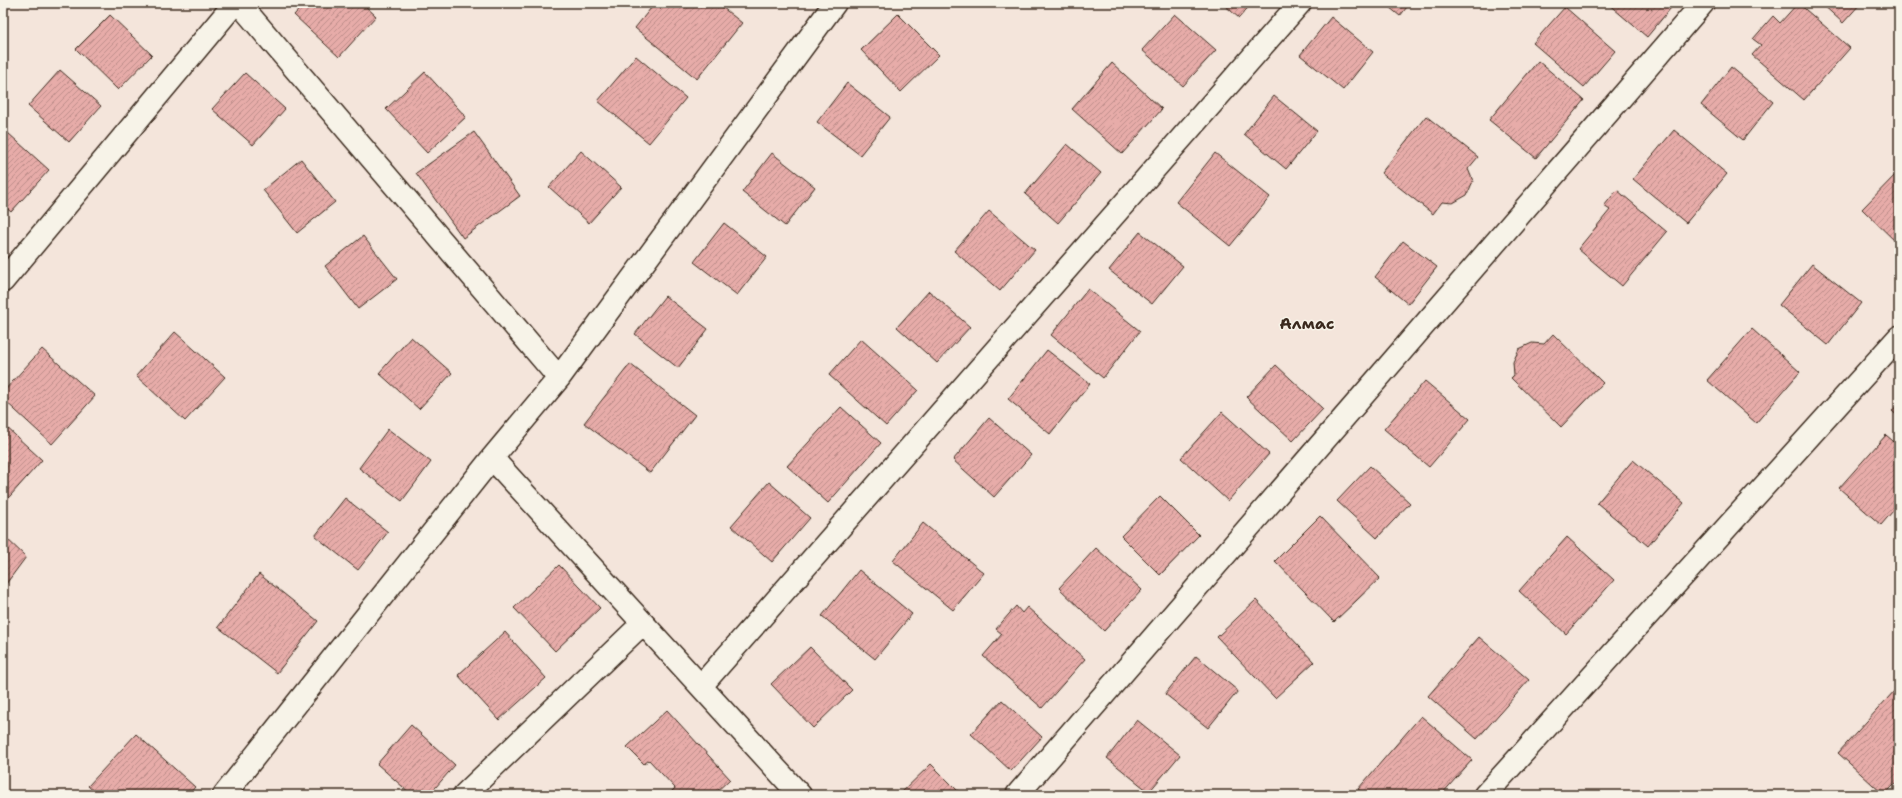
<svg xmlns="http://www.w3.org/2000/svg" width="1902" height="798" font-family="'Shantell Sans',sans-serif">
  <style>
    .building { fill: url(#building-hatch); stroke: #3b2a1e }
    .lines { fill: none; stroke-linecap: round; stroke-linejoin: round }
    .street-casing { stroke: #3b2a1e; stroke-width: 25 }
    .street { stroke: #f7f3e8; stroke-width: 22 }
    .labels { text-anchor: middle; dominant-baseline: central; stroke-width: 3; stroke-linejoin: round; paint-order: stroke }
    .neighbourhood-label { font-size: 16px; font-weight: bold; fill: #3b2a1e; stroke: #f7f3e8 }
  </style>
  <defs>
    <pattern id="building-hatch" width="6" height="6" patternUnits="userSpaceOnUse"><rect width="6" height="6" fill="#e7aca9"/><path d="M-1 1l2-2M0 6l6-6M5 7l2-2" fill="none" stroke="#bc8c89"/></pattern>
  </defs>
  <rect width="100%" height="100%" fill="#f4e5db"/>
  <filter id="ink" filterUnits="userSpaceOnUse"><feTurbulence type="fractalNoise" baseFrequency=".025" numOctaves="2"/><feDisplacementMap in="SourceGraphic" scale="8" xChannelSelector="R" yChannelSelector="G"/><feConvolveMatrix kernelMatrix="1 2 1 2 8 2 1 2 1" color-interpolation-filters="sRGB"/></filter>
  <g filter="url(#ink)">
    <!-- building -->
    <path class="building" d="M305,3H362L376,16L339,57L294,15Z
      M655,3H717L742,23L697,79L635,28Z
      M1222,3H1252L1239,18Z
      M1384,3H1410L1400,16Z
      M1607,3H1675L1647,37Z
      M1798,3L1850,48L1804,100L1752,55L1761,45L1753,39L1773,16L1780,23Z
      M1821,3H1861L1843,23Z
      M1565,7L1615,51L1584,87L1533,43Z
      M898,14L939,55L901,92L861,50Z
      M1175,14L1216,50L1183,86L1142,50Z
      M110,15L152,55L118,90L76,49Z
      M1331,17L1373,52L1343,90L1300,55Z
      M636,56L686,98L649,143L598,101Z
      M1538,61L1584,100L1536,158L1489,120Z
      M1112,63L1162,109L1122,154L1072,109Z
      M1731,67L1773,102L1743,140L1701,105Z
      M60,70L101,106L69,142L28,106Z
      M425,72L466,117L427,153L386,109Z
      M245,73L285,109L253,145L212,109Z
      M847,83L890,117L860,155L817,122Z
      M1274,96L1317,131L1286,169L1244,134Z
      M1426,116L1478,157L1468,169L1473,181L1467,195L1453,203L1442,202L1433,214L1381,173Z
      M1674,130L1727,174L1686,223L1633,179Z
      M474,132L520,196L463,238L416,173Z
      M8,133L49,170L11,212L3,205V139Z
      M1067,144L1101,173L1058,223L1025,194Z
      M581,151L621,187L589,223L549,187Z
      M772,153L815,187L785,226L742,192Z
      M1215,153L1270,197L1230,246L1176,202Z
      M301,159L335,202L297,233L263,190Z
      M1899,171V245L1862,209Z
      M1617,190L1667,232L1622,286L1578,249L1610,210L1604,206Z
      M989,211L1035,250L1000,291L954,251Z
      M724,223L767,257L737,295L694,262Z
      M1140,232L1183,266L1152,304L1109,270Z
      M363,236L397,279L358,309L325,266Z
      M1403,241L1437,267L1408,304L1375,277Z
      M1812,264L1861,303L1828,345L1779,305Z
      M1088,289L1140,331L1103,378L1051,335Z
      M929,291L970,327L937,363L897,327Z
      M665,296L708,329L678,368L635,334Z
      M1752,329L1800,372L1756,423L1707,380Z
      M175,332L225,377L185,421L136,376Z
      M1553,334L1603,383L1561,427L1511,378L1514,375L1513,362L1519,349L1532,343L1544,344Z
      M411,337L452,373L419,409L379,373Z
      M861,339L918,390L886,426L829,375Z
      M42,349L95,396L52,444L3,399V392Z
      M1047,350L1090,384L1050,434L1008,399Z
      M630,364L695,415L650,473L584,423Z
      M1276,365L1323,409L1293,441L1246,397Z
      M1425,381L1470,419L1429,467L1384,429Z
      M1899,403V417L1892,411Z
      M841,407L881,443L828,503L787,466Z
      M1222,412L1269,454L1228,501L1181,458Z
      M989,418L1031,455L994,497L953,460Z
      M3,424L42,460L3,504Z
      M388,429L431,462L402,501L359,468Z
      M1886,435L1899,446V504L1881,525L1839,488Z
      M1633,460L1684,503L1648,546L1597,503Z
      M1370,466L1410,503L1377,538L1337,501Z
      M769,482L810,518L772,562L731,526Z
      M1160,496L1199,535L1160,575L1121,536Z
      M345,498L388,532L358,570L315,536Z
      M1320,516L1380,578L1334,622L1275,561Z
      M923,523L984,573L953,610L893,561Z
      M3,535L26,557L3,588Z
      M1567,537L1614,580L1566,634L1519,591Z
      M1096,548L1142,590L1104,631L1059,588Z
      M559,565L600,608L555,651L514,608Z
      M859,570L912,614L875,659L822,616Z
      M259,574L318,621L277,673L218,627Z
      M1256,600L1314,662L1275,698L1217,637Z
      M1016,606L1022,613L1027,607L1085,659L1042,708L983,656L1002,634L996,629Z
      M505,632L546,678L499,720L458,675Z
      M1479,637L1529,680L1477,739L1428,696Z
      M810,647L852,690L813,728L771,684Z
      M1196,656L1238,691L1208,728L1165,694Z
      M1896,689L1899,691V780L1884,795L1838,753Z
      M1002,700L1042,737L1011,771L971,734Z
      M667,710L730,779L713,795H674L671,792L675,788L649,760L644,764L627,747Z
      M1421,716L1472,760L1441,795H1365L1358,789Z
      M1137,720L1180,755L1149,792L1107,758Z
      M411,725L455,765L429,795H412L377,764Z
      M136,734L195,787L188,795H98L88,786Z
      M931,764L962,795H899Z"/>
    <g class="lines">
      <defs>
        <path id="street" d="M239,3L559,378
          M3,281L235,3
          M492,458L800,795
          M701,686L1300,3
          M224,795L492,458L559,378L835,3
          M464,795L643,623
          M1017,795L1703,3
          M1485,795L1899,337"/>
      </defs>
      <!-- street casing -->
      <use href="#street" class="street-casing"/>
      <!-- street -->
      <use href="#street" class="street"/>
    </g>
  </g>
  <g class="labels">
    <!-- neighbourhood labels -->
    <g class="neighbourhood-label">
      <text x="1307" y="323">Алмас</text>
    </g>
  </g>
  <!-- margin -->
  <rect width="1902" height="798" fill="none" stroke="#f7f3e8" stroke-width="16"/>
  <rect x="8" y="8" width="1886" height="782" fill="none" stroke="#3b2a1e" stroke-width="1.5" filter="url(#ink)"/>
</svg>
